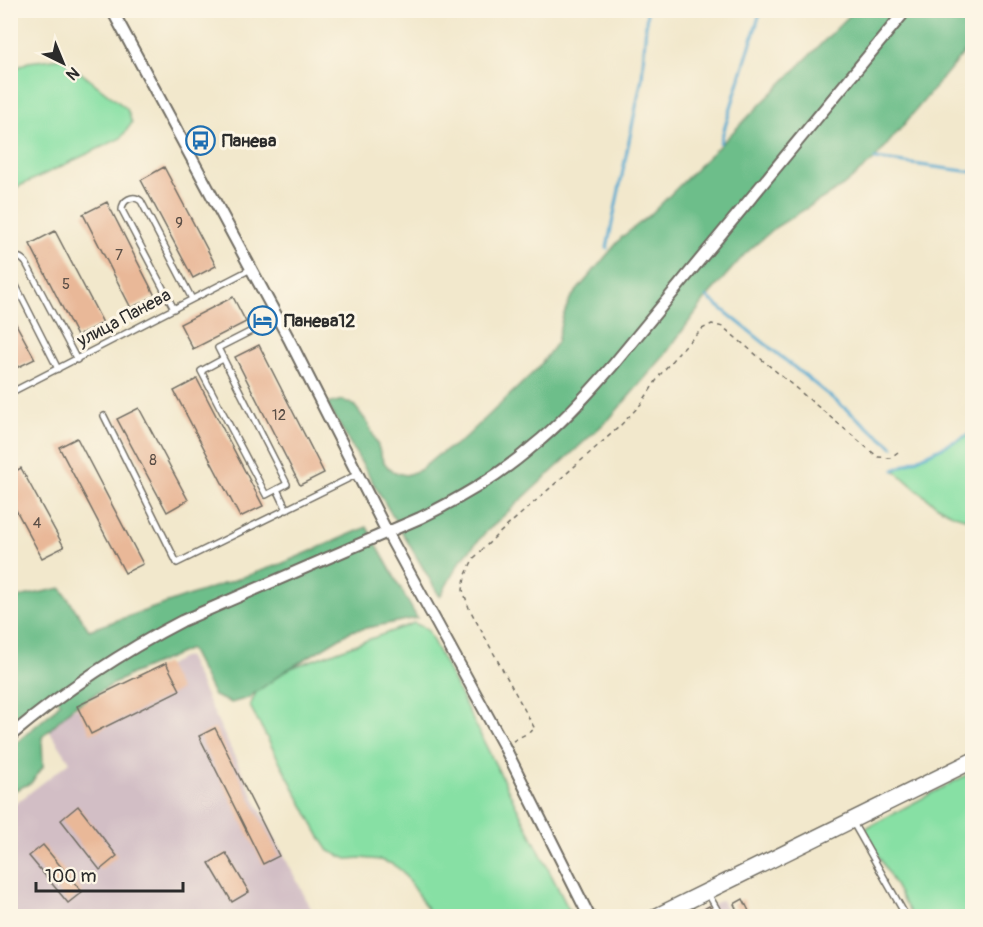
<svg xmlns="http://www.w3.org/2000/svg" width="983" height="927" font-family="Pangolin,sans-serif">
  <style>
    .industrial { fill: #d2bec5 }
    .green { fill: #87e0a4; stroke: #598668; stroke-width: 1.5 }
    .forest { fill: #6dbe8a; stroke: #4c745a; stroke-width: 1.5 }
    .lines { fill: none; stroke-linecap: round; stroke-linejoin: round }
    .stream { stroke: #55a9d0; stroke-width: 3 }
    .building { fill: #e9b898 }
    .lane-casing { stroke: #716d63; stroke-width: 8 }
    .street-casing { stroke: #716d63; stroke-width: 14 }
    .secondary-casing { stroke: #716d63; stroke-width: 18 }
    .path { stroke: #716d63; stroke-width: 1.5; stroke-dasharray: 4.5 4.5; stroke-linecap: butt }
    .lane { stroke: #fff; stroke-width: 5 }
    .street { stroke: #fff; stroke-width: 10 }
    .secondary { stroke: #fff; stroke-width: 15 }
    .labels { text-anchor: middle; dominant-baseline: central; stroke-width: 6; stroke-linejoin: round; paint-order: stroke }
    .number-label { font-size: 15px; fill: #5a4e46 }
    .poi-label { font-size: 18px; font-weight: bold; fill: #2b2b2b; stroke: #fcf5e5; text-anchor: start }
    .street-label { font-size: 18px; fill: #2b2b2b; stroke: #fcf5e5 }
  </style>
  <rect width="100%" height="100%" fill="#fcf5e5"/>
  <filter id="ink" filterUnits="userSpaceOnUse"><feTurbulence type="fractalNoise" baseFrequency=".0167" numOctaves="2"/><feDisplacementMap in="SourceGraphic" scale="12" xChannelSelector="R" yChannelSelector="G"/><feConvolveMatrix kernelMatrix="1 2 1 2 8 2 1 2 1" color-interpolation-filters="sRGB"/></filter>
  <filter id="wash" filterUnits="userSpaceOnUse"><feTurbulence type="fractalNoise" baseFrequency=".008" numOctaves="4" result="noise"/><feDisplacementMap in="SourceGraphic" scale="24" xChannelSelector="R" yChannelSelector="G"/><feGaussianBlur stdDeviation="1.35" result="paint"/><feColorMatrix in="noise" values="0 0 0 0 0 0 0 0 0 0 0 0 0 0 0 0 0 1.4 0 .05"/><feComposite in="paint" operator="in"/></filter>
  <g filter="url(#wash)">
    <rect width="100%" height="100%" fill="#f2e8cc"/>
    <!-- industrial -->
    <path class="industrial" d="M187,656L255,800L315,916H11V807L70,762L49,730L71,710Z
      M722,900L730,916H687Z"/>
    <!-- green -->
    <path class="green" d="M62,58L127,109L132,123L121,138L11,190V71L28,62Z
      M972,433V519C942,517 917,489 894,470Z
      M414,623L427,629L432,639L572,916H432L402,871L392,864L380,860L361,858L347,859L329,851L320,837L250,706L258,688L269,676Z
      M972,772V916H912L864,829Z"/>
    <!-- forest -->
    <path class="forest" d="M854,11H972V43L875,159L843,186L776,227L745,254L707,297L664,356L611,417L486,532L460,561L440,597L327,404L343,400L354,405L367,422L377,443L383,461L392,472L406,475L420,470L438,455L463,440L538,368L557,342L562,319L570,299L622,237L650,215Z
      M367,527L417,618L351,631L287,670L248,698L231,703L214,696L190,649L131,674L73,707L42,737L43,767L31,783L11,792L10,748L52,712L60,703L56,696L44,700L11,729V606L19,597L61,588L89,630L281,564Z"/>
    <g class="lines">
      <!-- stream -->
      <path class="stream" d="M720,143L761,10
        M875,159L972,172
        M607,248L642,78L647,10
        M707,297L893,447
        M894,470L972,433"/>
    </g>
    <g id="blocks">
      <!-- building -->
      <path class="building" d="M164,167L216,266L193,278L141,180Z
        M107,202L155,296L131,308L83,214Z
        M55,231L103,323L77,336L30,244Z
        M233,297L246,322L193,349L180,324Z
        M10,313L35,359L10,371Z
        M259,345L324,473L300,485L235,357Z
        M197,379L263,506L240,517L174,391Z
        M139,408L188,500L167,512L117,419Z
        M77,438L143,564L125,573L59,447Z
        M21,468L64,547L42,558L10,499V474Z
        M166,663L180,690L91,734L77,706Z
        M215,728L279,856L263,864L199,736Z
        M78,806L117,856L100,870L61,820Z
        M43,845L82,892L68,903L29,856Z
        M226,853L249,892L232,902L209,863Z
        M743,899L749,911L739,915L734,904Z
        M709,906L715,916H692Z"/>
    </g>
  </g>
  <g filter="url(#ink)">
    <use href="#blocks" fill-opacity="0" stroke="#716d63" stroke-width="1.5"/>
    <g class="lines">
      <defs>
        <path id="lane" d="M10,259C18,256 21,257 26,263L77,360
          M10,274L58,369
          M174,309L122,210C122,200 133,194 141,201L192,299
          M223,359L201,371L266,495L287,484L218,348L277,318
          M10,393L251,269
          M104,416L177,563L358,474
          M277,489L287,510
          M852,821L906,916
          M707,892L721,916"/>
        <path id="street" d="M112,10L290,341L387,532L504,746L589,916
          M10,736C64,691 120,653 182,621L420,518C461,498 499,476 533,446C563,422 589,393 614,364L906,10"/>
        <path id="secondary" d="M657,916L972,761"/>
      </defs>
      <!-- lane casing -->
      <use href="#lane" class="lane-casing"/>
      <!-- street casing -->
      <use href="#street" class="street-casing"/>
      <!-- secondary casing -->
      <use href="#secondary" class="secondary-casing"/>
      <!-- path -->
      <path class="path" d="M513,741L535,729L469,608L463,590L465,577L473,559L496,536L619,427L641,404L660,375L679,352L702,329L712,324L723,327L878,457L890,458L898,452"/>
      <!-- lane -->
      <use href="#lane" class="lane"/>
      <!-- street -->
      <use href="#street" class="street"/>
      <!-- secondary -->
      <use href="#secondary" class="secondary"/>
    </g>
  </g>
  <!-- icons -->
  <defs>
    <symbol id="bus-ring" viewBox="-11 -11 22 22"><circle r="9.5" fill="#fcf5e5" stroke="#1f6fb2" stroke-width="1.5"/><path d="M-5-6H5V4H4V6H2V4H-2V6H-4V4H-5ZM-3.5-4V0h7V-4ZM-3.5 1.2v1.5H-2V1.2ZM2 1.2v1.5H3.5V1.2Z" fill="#1f6fb2"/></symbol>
    <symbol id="hotel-ring" viewBox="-11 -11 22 22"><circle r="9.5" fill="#fcf5e5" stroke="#1f6fb2" stroke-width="1.5"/><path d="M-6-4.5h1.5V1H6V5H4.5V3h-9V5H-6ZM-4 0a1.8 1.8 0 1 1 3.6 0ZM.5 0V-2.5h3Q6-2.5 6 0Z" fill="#1f6fb2"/></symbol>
  </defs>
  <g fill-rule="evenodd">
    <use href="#bus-ring" x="184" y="124" width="33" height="33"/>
    <use href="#hotel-ring" x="246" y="304" width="33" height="33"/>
  </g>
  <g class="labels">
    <!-- number labels -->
    <g class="number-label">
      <text x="179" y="223">9</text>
      <text x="119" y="255">7</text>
      <text x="66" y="284">5</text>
      <text x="279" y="415">12</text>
      <text x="153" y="460">8</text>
      <text x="37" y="523">4</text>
    </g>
    <!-- poi labels -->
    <g class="poi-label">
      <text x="222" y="141">Панева</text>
      <text x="284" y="321">Панева12</text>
    </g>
    <!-- street labels -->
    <g class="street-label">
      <text transform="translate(124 318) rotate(-28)">улица Панева</text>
    </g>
  </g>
  <!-- margin -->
  <rect width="983" height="927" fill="none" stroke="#fcf5e5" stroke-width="36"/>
  <!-- north arrow -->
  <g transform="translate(63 63) rotate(137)" stroke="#fcf5e5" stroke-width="4.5" paint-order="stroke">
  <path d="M0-4.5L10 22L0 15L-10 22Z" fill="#2b2b2b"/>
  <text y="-9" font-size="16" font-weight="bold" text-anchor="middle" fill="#2b2b2b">N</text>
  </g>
  <!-- scale -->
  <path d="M36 882v9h147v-9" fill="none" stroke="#2b2b2b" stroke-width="3"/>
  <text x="45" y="882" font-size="18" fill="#2b2b2b" stroke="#fcf5e5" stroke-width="4.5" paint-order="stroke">100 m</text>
</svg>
